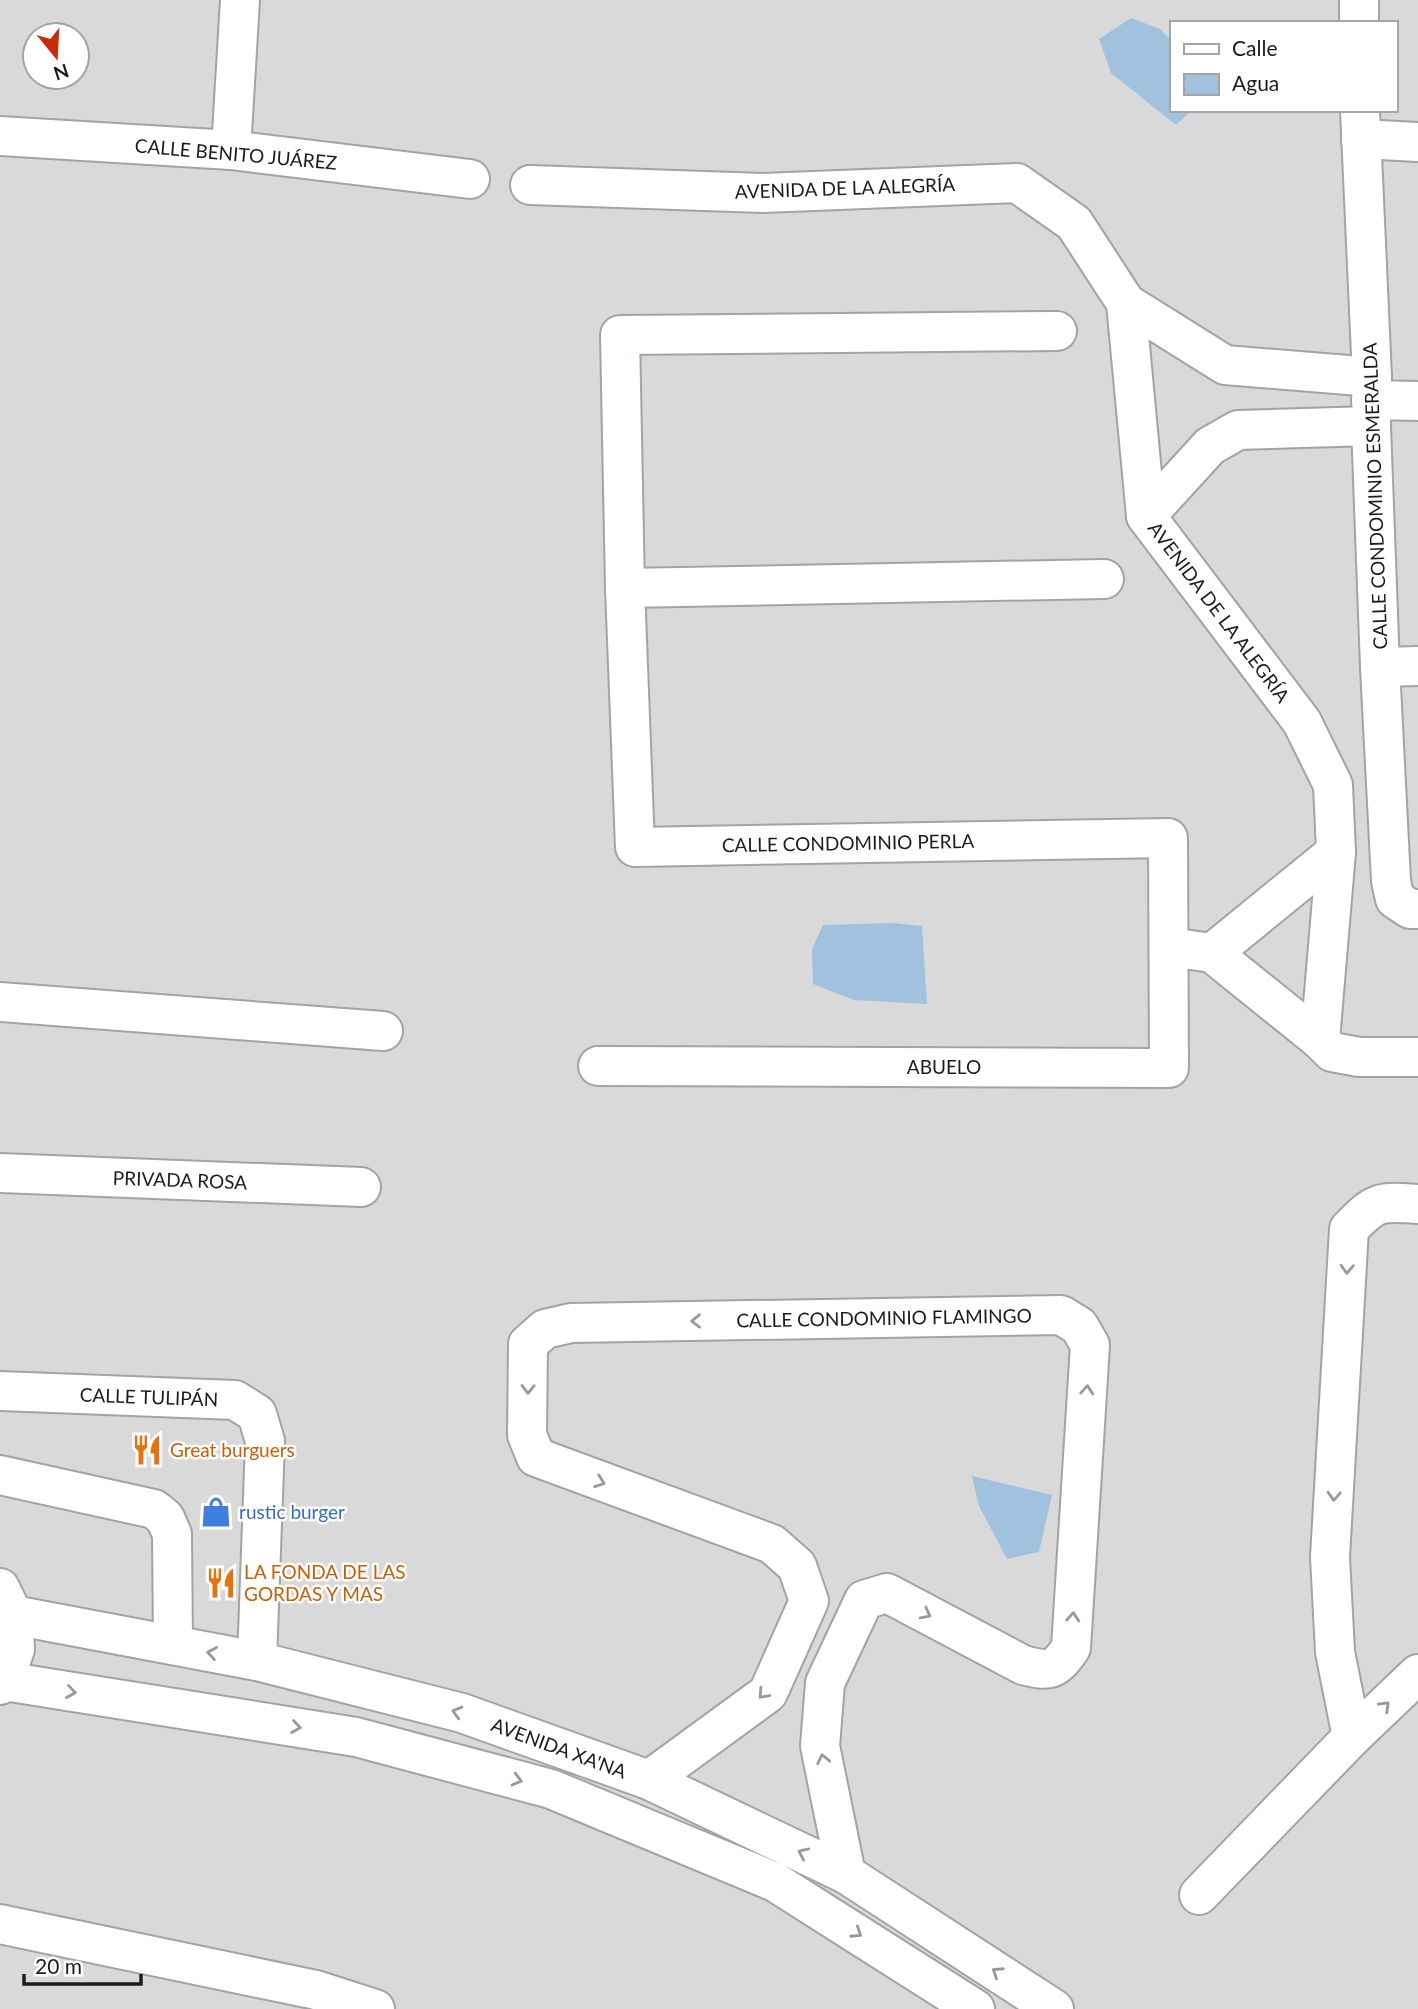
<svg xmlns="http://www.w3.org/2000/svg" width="1418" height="2009" font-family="Lato,sans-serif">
<rect width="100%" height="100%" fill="#eeede2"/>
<!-- residential -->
<path fill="#dad9d9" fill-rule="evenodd" d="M0,0H1418V2009H0ZM1171,23H1395V110H1171ZM35,35H77V77H35Z"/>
<!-- water -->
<g fill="#a0c2de">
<path d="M1131,18L1160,29L1171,41V110H1192L1176,125L1111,73L1099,39Z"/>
<path d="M893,923L922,926L927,1004L854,1000L813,984L812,949L823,925Z"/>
<path d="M972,1476L1052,1495L1039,1552L1007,1559L979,1506Z"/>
</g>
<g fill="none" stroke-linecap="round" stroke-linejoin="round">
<!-- minor casing -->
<g stroke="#a3a3a3" stroke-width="42">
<g id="minor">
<path d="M1359,0V23"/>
<path d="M1360,110L1372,377L1371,426L1380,667L1391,881L1395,899L1410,909H1418"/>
<path d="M0,136L231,150L470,179"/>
<path d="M1361,139L1418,142"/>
<path d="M231,150L240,0"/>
<path d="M530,185L763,193L1017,183L1074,223L1126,303L1146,516L1302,722L1333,785L1336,852L1320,1040L1332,1052L1359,1057H1418"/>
<path d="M1126,303L1225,365L1372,377"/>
<path d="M1371,400L1418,401"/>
<path d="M1146,516L1210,446L1238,430L1371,426"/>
<path d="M625,588L1104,579"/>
<path d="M1380,667L1418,666"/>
<path d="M1169,947L1212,953L1320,1040"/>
<path d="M1212,953L1336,852"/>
<path d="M0,1002L383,1031"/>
<path d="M598,1066L1169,1068L1168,838L635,847L625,588L620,335L1057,331"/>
<path d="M0,1173L361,1187"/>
<path d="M0,1391L235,1400L257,1414L265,1441L257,1661"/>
<path d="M0,1475L154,1509L165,1518L172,1534L173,1645"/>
<path d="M0,1588L13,1615L15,1649L4,1681L0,1685"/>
<path d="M13,1615L257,1661L462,1713L649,1780L846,1874L1054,2009"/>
<path d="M4,1681L356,1737L551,1789L775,1882L975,2009"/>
<path d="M1352,1737L1335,1652L1330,1557L1349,1229C1376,1201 1379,1201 1418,1204"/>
<path d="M649,1780L768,1693L809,1601L797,1566L772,1544L536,1457L527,1435L528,1344L545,1329L571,1323L1061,1315L1079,1326L1090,1345L1071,1648C1055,1671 1050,1672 1023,1665L887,1593L864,1600L825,1683L820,1746L846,1874"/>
<path d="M1199,1895L1352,1737L1418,1674"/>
<path d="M0,1924L316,1990L375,2009"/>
</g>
</g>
<!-- minor -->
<use href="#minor" stroke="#fff" stroke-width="38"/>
</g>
<!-- one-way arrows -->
<defs><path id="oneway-chevron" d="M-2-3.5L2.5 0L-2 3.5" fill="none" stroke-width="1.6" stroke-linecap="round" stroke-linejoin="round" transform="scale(1.75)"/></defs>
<g stroke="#999">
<use href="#oneway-chevron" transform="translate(1347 1269) rotate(93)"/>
<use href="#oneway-chevron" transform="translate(696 1321) rotate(179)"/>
<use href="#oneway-chevron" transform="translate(528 1389) rotate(91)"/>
<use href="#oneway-chevron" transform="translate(1087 1390) rotate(-86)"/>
<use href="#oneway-chevron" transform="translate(600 1482) rotate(20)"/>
<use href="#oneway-chevron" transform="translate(1334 1496) rotate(93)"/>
<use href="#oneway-chevron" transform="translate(926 1614) rotate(28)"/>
<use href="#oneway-chevron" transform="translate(1073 1617) rotate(-86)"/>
<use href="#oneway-chevron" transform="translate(212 1653) rotate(-170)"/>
<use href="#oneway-chevron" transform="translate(71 1692) rotate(9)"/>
<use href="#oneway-chevron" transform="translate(763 1694) rotate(133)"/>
<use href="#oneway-chevron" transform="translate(1385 1706) rotate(-44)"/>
<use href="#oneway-chevron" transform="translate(457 1712) rotate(-164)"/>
<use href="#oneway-chevron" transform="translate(296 1727) rotate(9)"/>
<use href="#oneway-chevron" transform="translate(823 1759) rotate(-102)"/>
<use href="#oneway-chevron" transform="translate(517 1780) rotate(15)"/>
<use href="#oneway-chevron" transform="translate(803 1853) rotate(-155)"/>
<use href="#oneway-chevron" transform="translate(857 1933) rotate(33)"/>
<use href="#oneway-chevron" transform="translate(997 1972) rotate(-147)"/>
</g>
<!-- icons -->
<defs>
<g id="restaurant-bare" transform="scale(2.415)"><path d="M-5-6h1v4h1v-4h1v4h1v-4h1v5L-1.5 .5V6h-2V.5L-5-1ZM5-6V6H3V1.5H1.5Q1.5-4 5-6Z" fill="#e8710a" stroke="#fff" stroke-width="2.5" paint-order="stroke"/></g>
<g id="shop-bare" transform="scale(2.415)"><path d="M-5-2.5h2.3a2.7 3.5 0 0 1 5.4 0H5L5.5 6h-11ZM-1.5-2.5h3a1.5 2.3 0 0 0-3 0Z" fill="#3f7fe0" stroke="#fff" stroke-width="2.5" paint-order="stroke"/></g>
</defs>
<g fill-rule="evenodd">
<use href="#restaurant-bare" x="147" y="1450"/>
<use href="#shop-bare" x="216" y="1512"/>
<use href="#restaurant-bare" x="221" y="1583"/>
</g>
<g text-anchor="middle" stroke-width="5" stroke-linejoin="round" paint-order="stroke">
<!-- street labels -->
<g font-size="19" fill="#1c1c1c" stroke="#fff">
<text transform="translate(236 154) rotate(5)" y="7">CALLE BENITO JUÁREZ</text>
<text transform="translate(845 188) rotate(-2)" y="7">AVENIDA DE LA ALEGRÍA</text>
<text transform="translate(1375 496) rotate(-92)" y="7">CALLE CONDOMINIO ESMERALDA</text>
<text transform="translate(1219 612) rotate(53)" y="7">AVENIDA DE LA ALEGRÍA</text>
<text transform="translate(848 843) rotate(-1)" y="7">CALLE CONDOMINIO PERLA</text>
<text x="944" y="1074">ABUELO</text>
<text transform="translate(180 1180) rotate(2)" y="7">PRIVADA ROSA</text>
<text transform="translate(884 1318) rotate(-1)" y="7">CALLE CONDOMINIO FLAMINGO</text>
<text transform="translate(149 1397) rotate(2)" y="7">CALLE TULIPÁN</text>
<text transform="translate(559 1748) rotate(20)" y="7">AVENIDA XA'NA</text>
</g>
<!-- food labels -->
<g font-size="19" fill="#c56008" stroke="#fff" text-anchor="start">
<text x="170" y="1457">Great burguers</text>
<text x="244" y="1579">LA FONDA DE LAS<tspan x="244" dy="22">GORDAS Y MAS</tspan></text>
</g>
<!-- shop labels -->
<g font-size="19" fill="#366cbe" stroke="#fff" text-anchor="start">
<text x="239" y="1519">rustic burger</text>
</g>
</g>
<!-- legend -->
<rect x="1170" y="21" width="228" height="91" fill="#ffffff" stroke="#a4a4a4" stroke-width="2"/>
<rect x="1184" y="44" width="35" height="10" fill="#ffffff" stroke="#a4a4a4" stroke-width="2"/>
<text x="1232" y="56" font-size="21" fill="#1c1c1c">Calle</text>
<rect x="1184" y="74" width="35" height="21" fill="#a0c2de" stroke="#a4a4a4" stroke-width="2"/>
<text x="1232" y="91" font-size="21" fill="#1c1c1c">Agua</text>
<!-- north arrow -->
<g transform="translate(56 56) rotate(162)"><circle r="33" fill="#ffffff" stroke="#a4a4a4" stroke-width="2"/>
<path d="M0-5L12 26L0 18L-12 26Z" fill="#c92b00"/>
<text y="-10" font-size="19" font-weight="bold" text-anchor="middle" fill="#1c1c1c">N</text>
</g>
<!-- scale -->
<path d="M24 1974v10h117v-10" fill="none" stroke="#1c1c1c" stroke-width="3.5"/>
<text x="35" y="1974" font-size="21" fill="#1c1c1c" stroke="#ffffff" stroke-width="5" paint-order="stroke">20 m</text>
</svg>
